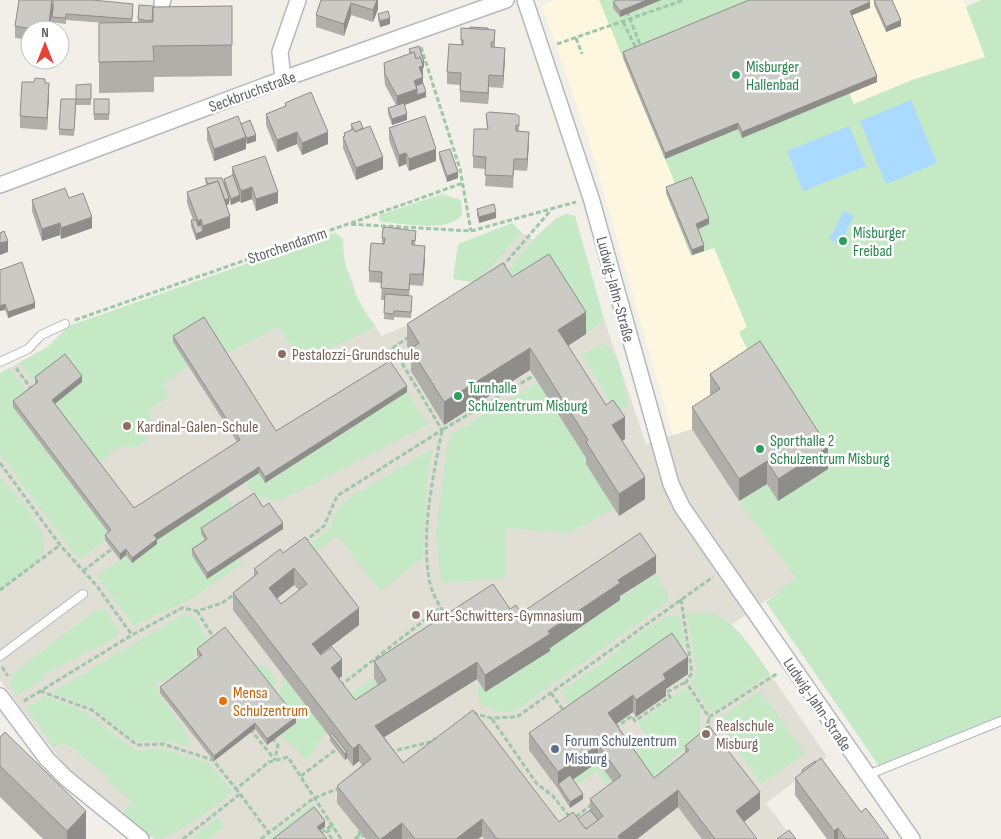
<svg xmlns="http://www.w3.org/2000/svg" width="1001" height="839" font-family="'Sofia Sans Condensed',sans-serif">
<rect width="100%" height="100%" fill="#f1efe8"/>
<!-- commercial -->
<path fill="#fef7e0" d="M555,0H963L966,7L981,0H1001V415L692,429L673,436L588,138L542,5Z"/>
<!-- education -->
<path fill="#e1ded6" d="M566,214L575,216L603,316L646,444L692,429L720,412L828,469L739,501L797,579L731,625L754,651L826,755V758L766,803L793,839H155L66,767L0,680V373L46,348L69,326L335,233L343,239L344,266L350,274L359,304L382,336L433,314L476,283L522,233L534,240L556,218Z"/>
<!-- green -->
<g fill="#c5e8c5">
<path d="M599,0H867L870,8L833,23L821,24L854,104L912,80L985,57L966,7L981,0H1001V717L879,766L766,602L796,578L739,501L767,484L778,501L755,366L739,332L747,327L714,248L691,256L666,193L677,188Z"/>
<path d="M442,194L461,200L462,215C449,233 404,223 382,222L379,220L380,215Z"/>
<path d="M566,214L575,216L603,316V321L586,334L501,278C520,257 540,226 566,214Z"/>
<path d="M512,223L522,233L476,283L453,279L458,244Z"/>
<path d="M335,233L343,239C342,271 357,302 376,327L313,356H299L278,327L224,355L174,342L189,366L163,384L169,395L150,410C155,431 146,455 121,445L97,465L52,406L82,382L66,360L35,383L19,363L46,348L69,326Z"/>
<path d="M602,344C619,345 625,391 628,406L617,413L582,355Z"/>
<path d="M10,368L29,394L13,407L111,536L79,560L0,454V373Z"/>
<path d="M538,382L588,462L614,508L570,533L505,528V578L441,583L436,533L444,467L450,435Z"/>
<path d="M407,392L428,425L284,499C266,502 255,498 245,482L259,473L266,483Z"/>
<path d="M433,448L427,483L423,558L380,591L337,535L308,557L286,562L332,527C331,514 338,508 347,499Z"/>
<path d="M0,476C13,492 58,537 40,557C30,569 12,578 0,588Z"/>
<path d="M225,495L236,511L201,534L207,544V578L240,557L243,563L192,598L134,626L97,577L126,555L132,563L154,541Z"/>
<path d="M656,573L668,595V602L515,711C501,713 491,710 479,702L477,679L486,692L549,651L548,648L585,625L584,623Z"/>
<path d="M105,609L119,631L115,638L43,675L44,679L16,696L9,684L13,678L11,675L96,610Z"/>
<path d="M692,613C699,613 709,612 715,614C735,621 758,657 770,674L711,713L691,684L696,672L687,614Z"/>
<path d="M184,614L194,618L209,641L193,654L198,660L177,677L155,683C164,706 182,721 192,743L189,746L163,741H134L94,708L52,692Z"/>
<path d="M680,615L685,645L579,717L561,692L617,652L622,645L667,616Z"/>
<path d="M246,659H251L256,665L266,666L276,682L273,694Z"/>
<path d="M283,675L326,731L308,760L280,735L298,721L279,697Z"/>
<path d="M374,678L385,697L355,717L341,699Z"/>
<path d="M686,688L700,707V737L671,759L682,773L654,795L626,754L649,739L638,723Z"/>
<path d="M760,690L805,754L761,784L717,720Z"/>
<path d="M45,696L82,710L137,751L162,748L209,763L233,792C219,803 174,839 156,839C147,836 130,820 122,814L132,801L110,783L107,776L66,743L54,747L26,708Z"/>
<path d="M598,762L621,793L615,797L596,771L574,787L571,781Z"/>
<path d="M313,804L321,813L317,817L281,839H268Z"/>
<path d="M218,818L225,827L208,839H196L194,836Z"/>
</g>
<!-- water -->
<g fill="#aadaff">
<path d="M911,100L937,163L886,184L860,121Z"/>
<path d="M849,126L866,166L803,191L787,151Z"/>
<path d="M844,211L854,216L840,244L829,239Z"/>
</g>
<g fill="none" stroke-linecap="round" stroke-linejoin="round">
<!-- lane casing -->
<g stroke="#b5b8bc" stroke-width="10">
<g id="lane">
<path d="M0,362L28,349L41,335L65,324"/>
<path d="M0,656L83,594"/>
<path d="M868,777L875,772L1001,721"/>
</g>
</g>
<!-- street casing -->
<g stroke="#b5b8bc" stroke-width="18">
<g id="street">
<path d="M525,0L591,198L671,484L682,507L912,839"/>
<path d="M162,3L163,0"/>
<path d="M283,79L280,52L298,0"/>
<path d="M0,185L283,79L506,0"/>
<path d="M0,696L47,759L66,778L141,839"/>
</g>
</g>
<!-- path -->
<g stroke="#9cc7a9" stroke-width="3" stroke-dasharray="5 2.5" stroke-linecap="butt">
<path d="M627,11L641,47"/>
<path d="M623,22L637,50"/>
<path d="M576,38L582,54"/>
<path d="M557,44L684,0"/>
<path d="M421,47L460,169L471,231"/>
<path d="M351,223L463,183"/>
<path d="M502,267L551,210"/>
<path d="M75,320L348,224L471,231L576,202"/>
<path d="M16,368L33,391"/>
<path d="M0,463L60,545L96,585L132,635"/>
<path d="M304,542L324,526L337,496L442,430L393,348L410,336"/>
<path d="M83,571L113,548"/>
<path d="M0,590L60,545"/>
<path d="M681,599L692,673L686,682L709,717L778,673"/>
<path d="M197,611L215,640"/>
<path d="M447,618C440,607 431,592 429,579C421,530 433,478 442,430L533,376"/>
<path d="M2,667L8,676"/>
<path d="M340,686L440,608"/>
<path d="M40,691L92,710L137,745L163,744L213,760L236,789L269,762L288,757L341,839"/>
<path d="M551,693L564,711"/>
<path d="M24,701L132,635L182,608L197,611L222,603L235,594"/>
<path d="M473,713L491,718L517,717L713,577"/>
<path d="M492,719L537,784L553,796L572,820L592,804"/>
<path d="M615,728L632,716L635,721L670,697L667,692L686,682"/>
<path d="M250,731L251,730L275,760"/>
<path d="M707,731L709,717"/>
<path d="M272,738L278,745L275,759"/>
<path d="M390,752L430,742L436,738"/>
<path d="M301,776L338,748"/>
<path d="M240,794L269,833"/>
<path d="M360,831L359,836H364"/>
<path d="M321,833L332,825"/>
<path d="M183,839L240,794L236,789"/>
<path d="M261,839L314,798L340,788"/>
<path d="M332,839L327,832L333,827"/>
<path d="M355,839L359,836"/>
</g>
<!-- lane -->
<use href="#lane" stroke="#fff" stroke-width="8"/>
<!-- street -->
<use href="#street" stroke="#fff" stroke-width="15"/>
</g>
<!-- wall -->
<g fill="#afaea9" fill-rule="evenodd">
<path d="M19,0L133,10L132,22H138L139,5L153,7L232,6V76L154,77V92L99,93V23H106L66,20V24L51,22L50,30H30V40L15,38V26Z"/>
<path d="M321,0H378V9L373,22L351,15L344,36L316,27V15Z"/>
<path d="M661,0L620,17L613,8V2Z"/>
<path d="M874,0L901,26L886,32L874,5Z"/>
<path d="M870,8L852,15L877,82L742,138L738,129L665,159L623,58V52Z"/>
<path d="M378,14L390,24L380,27L378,20Z"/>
<path d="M461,28L495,30V47L505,59L503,88L489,87L488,104L460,102V85L447,84V72L461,45Z"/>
<path d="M409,49L424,67L423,68V83L426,97L404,105L407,120L392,125L388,114V108L396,105L385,85L384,75V63L409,54Z"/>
<path d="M45,83L49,95L47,130L20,128V116Z"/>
<path d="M91,84V105H76L74,136L59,135V129L76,99Z"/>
<rect x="94" y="99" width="15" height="21"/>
<path d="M285,103L328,144L302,155L297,144L277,152L266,125V114L285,106Z"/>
<path d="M486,114L519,116V131L529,143L527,171L514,170L513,188L485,186L486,169L473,168V156L487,129Z"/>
<path d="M241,124L256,141L247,144L246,142V149L214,161L207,140V128Z"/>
<path d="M351,124L363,128L383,169L356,180L343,148V137L344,136V133L351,130Z"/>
<path d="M389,128L436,161L409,171L406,164L399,167L389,140Z"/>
<path d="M439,152L458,178L447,182L439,158Z"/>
<path d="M232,167L278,203L256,211L252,199L241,203L240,201L231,205L229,200V204L226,205L230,228L196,240L191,226V220H193L187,203V192L206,185L205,178L224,183V179L232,176Z"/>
<path d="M666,187L709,224L698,229L704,251L692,255L666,193Z"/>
<path d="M69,198L92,228L61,239L60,235L42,241L32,211V200Z"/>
<path d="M477,209L496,218L479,223L477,215Z"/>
<path d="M416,231L415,246L425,258L423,286L410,285L409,296L412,302L411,318L394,317V320L384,319L385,300H381L382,283L369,282V271L382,244V238Z"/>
<path d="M0,270L35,308L8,318L5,310Z"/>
<path d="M512,277L586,334L568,346L625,439L622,441L645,499L619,516L586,464V458L530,370L444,425L411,371V352L407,346V324Z"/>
<path d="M173,336L276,431L407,392L265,483L259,473L157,540V544L132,563L126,555L120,560L105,540V535L108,532L13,407V401L35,384V377L82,382L55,404L134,508L237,442L173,342Z"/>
<path d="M710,374L828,469L778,501L767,484L739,501L692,429V407L710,396Z"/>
<path d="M263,507L283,529L207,579L192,555V549L205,540L201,534V528Z"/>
<path d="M283,553L359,625L320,654L342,676L339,679L355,700L378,685L374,678V661L510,609L521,613L656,573L620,596V600L550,648V651L485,692L477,679L384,737L403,763L559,822L578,819L590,811V799L613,782L598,762L573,779L583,799L570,808L558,789L529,750V733L688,674L666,689V696L636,717L633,712L616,724L654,778L685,753V746L760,809L744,822L757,839H702L678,807L637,839H484L482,836L478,839H366L337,803V786L362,765L359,761L353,766L347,758L345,760L330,741V737L233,610V593L254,576V569ZM294,585L299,590L281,604L277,598Z"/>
<path d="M197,649L296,723L267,745L255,729L214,761L160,693V687L199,657L197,655Z"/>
<path d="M0,737L86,839H43L0,797Z"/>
<path d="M802,770L861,812L889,839H827L795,795V778L802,772Z"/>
</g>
<!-- shaded-wall -->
<g fill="#8f8d8a">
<path d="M52,0L53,9L52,17H51L50,30H48Z"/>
<path d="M377,0H378V9L373,22V10Z"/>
<path d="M647,0H661L620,17V11Z"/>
<path d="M870,2V8L850,16V11Z"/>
<path d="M351,3V15L344,36V24Z"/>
<path d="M390,18V24L380,27V21Z"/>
<path d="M901,20V26L886,32V27Z"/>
<path d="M505,48V59L503,88V76Z"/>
<path d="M424,62V67L423,68V77L416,64Z"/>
<path d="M489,75V87L488,104V93Z"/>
<path d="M877,76V82L742,138V132Z"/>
<path d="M423,77V89L426,92V97L397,108V96L414,81Z"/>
<path d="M49,83V95L47,130V118Z"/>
<path d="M407,114V120L392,125V119Z"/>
<path d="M738,123V129L665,159V153Z"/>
<path d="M297,132V144L277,152V140Z"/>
<path d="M328,132V144L302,155V143Z"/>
<path d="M529,132V143L527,171V159Z"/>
<path d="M256,135V141L247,144V138Z"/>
<path d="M246,137V149L214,161V149Z"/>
<path d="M436,149V161L409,171V159Z"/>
<path d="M406,153V164L399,167V155Z"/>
<path d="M383,157V169L356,180V168Z"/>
<path d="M458,172V178L447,182V176Z"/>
<path d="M252,187V199L241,203V191Z"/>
<path d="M278,192V203L256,211V199Z"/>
<path d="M240,195V201L231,205V199Z"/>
<path d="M229,198V204L223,207V201Z"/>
<path d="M496,212V218L479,223V217Z"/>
<path d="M230,216V228L196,240V234L203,231V226Z"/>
<path d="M92,217V228L61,239V228Z"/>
<path d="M709,218V224L696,230V224Z"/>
<path d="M201,219V231L198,232V221Z"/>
<path d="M60,223V235L42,241V229Z"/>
<path d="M8,241V252L0,255V243Z"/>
<path d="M704,245V251L692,255V250Z"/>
<path d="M425,246V258L423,286V274Z"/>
<path d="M35,303V308L8,318V312Z"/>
<path d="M5,304V310L0,311V306Z"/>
<path d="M586,312V334L558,352V330Z"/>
<path d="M530,348V370L444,425V402Z"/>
<path d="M82,376V382L52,406V400Z"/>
<path d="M407,386V392L265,483V477Z"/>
<path d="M625,417V439L612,447V425Z"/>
<path d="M828,447V469L778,501V479Z"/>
<path d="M767,461V484L739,501V479Z"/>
<path d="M259,467V473L157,540V544L132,563V558L154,535Z"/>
<path d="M645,477V499L619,516V494Z"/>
<path d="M283,523V529L207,579V573Z"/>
<path d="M126,549V555L120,560V554Z"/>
<path d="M656,556V573L620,596V600L550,648V651L485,692V675L548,631L618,580Z"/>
<path d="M294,568V585L269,605V588Z"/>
<path d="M359,608V625L312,661V644Z"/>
<path d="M688,657V674L666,689V696L636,717V700L663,674Z"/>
<path d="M342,659V676L331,685V668Z"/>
<path d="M477,662V679L375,743V726Z"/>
<path d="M633,695V712L608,730V713Z"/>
<path d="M296,717V723L267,745V739Z"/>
<path d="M255,723V729L214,761V756Z"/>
<path d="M359,744V761L353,766V749Z"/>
<path d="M598,745V762L561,788L558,784V790V772Z"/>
<path d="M347,752V758L345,760V754Z"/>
<path d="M678,790V807L637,839H618V836Z"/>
<path d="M760,792V809L736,828V811Z"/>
<path d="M583,794V799L570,808V802Z"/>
<path d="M86,811V839H67V831Z"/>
<path d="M482,819V836L478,839H456Z"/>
<path d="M325,821V827L317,833V827Z"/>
<path d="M402,823V839H381Z"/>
<path d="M838,828V839H834V831Z"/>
</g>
<!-- building -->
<g fill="#cccac5" stroke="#8f8d8a" fill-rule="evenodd">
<path d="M19,0H52L48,30H38L15,26Z"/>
<path d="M53,0H93L133,4L132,19L66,14V18L52,17L53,9Z"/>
<path d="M321,0H377L373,10L351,3L344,24L316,15Z"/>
<path d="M617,0H647L620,11L613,2Z"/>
<path d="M749,0H869L870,2L850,11L877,76L742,132L738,123L665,153L623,52Z"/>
<path d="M874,0H892L901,20L886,27Z"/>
<path d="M139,5L153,6V7L152,21L138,19Z"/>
<path d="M232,6V45L153,46L154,61L99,62V23L153,22V7Z"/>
<path d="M388,11L390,18L380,21L378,14Z"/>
<path d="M470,27L488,28V30L470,29Z"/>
<path d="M461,28L495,30L494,42H491V47L505,48L503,76L489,75L488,93L460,91L461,73L447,72L449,44L463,45V40H461Z"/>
<path d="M419,46L424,62H422L420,57L416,59L414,52L411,53L409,49Z"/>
<path d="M414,52L416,59L420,57L423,66L419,67L423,77L414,81L417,89L397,96L385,74L384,63Z"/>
<path d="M35,78L45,79V83H49L47,118L20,116L22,82H34Z"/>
<path d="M423,83L426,92L417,95V89L416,86Z"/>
<path d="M91,84V99H76V85Z"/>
<path d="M311,92L328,132L302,143L297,132L277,140L266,114L286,106L285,103Z"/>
<path d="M61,99H76L74,130L59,129Z"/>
<rect x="94" y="99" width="15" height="15"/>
<path d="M404,103L407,114L392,119L388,108Z"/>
<path d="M489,112L516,114L519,116V126L516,125V131L529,132L527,159H514L513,176L485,175L486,157L473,156L474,129H488L486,114Z"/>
<path d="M238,116L246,137L214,149L207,128Z"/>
<path d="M425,116L436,149L409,159L406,153L399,155L389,128Z"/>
<path d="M250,120L256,135L247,138L245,134L241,124Z"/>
<path d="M360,121L363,128L355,132L351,124Z"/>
<path d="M370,126L383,157L356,168L343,137L345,136L344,133L354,129L355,132Z"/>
<path d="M450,149L458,172L447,176L439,152Z"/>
<path d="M265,156L278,192L256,199L252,187L241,191L232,167Z"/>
<path d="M233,175L240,195L231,199L224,179Z"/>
<path d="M692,177L709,218L696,224L704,245L692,250L666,187Z"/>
<path d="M205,178H222L229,198L225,200L218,181L208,184Z"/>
<path d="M218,181L230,216L203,226L201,219L198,221L187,192Z"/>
<path d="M65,188L69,198L83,193L92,217L61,228L60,223L42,229L32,200Z"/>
<path d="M494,204L496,212L479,217L477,209Z"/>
<path d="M191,220H196L198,226L201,225L203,231L196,234Z"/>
<path d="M386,227L416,231L415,241L412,240V245L425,246L423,274H410L409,290L381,288L382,272L369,271L371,243L384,244L385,238H382L383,228Z"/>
<path d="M4,231L8,241L0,243V232V233Z"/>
<path d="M549,254L586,312L558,330L606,405L613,400L625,417L612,425L645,477L619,494L586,442L588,440L530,348L444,402L411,349L419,343L407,324L503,263L512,277Z"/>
<path d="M22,262L35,303L8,312L5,304L0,306V270Z"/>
<path d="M385,294L412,296L411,312L394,311V314L384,313Z"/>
<path d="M204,317L276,431L390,361L407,386L265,477L259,467L154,535L157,539L132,558L126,549L120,554L105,535L111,530L13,401L38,382L35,377L65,354L82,376L52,400L134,508L240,440L173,336Z"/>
<path d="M760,341L828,447L778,479L767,461L739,479L692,407L720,389L710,374Z"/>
<path d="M254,493L263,507L269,503L283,523L207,573L192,549L207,539L201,528Z"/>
<path d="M640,533L656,556L618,580L620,583L548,631L550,634L485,675L477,662L375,726L403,763L473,710L559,822L573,812L586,829L603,816L590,799L621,776L598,745L558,772L529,733L672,633L688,657L663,674L666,679L636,700L633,695L608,713L654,778L689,750L685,746L709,726L760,792L736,811L757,839H715L678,790L618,836L620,839H497L482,819L456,839H415L402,823L381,839H379L337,786L371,759L359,744L353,749L233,593L258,573L254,569L280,549L283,553L305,537L359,608L312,644L321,655L332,647L342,659L331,668L355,700L386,680L374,661L493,584L510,609L516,605L521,613ZM294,568L307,584L281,604L269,588Z"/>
<path d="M225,627L296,717L267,739L255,723L214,756L160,687L202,655L197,649Z"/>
<path d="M5,732L86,811L67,831L0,766V737Z"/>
<path d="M332,733L347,752L345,754L330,735Z"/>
<path d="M821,758L861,812L866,808L889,839H846L838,828L834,831L795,778Z"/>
<path d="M815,761L816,762L803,772L802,770Z"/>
<path d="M570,775L583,794L570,802L558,784Z"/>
<path d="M314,807L325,821L317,827L327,839H273Z"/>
<path d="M590,810L598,820L586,829L578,819Z"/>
<path d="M789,830L796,839H777Z"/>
</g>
<!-- markers -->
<g fill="#2e9e5b" stroke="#fff" stroke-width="2">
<circle cx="736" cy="75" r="5"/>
<circle cx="843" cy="241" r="5"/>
<circle cx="458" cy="396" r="5"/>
<circle cx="760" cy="449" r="5"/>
</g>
<g fill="#8d6e63" stroke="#fff" stroke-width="2">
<circle cx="282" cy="354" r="5"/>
<circle cx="127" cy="426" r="5"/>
<circle cx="416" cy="615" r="5"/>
<circle cx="706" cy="734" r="5"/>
</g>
<circle fill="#e8710a" stroke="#fff" stroke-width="2" cx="223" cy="701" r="5"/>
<circle fill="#5c6f8a" stroke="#fff" stroke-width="2" cx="555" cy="749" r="5"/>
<g text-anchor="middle" stroke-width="5" stroke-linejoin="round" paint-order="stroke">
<!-- leisure labels -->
<g font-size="16" fill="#27864d" stroke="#fff" text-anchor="start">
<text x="746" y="72">Misburger<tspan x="746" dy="18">Hallenbad</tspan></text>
<text x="853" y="238">Misburger<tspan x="853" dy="18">Freibad</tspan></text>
<text x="468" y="393">Turnhalle<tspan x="468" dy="18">Schulzentrum Misburg</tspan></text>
<text x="770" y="446">Sporthalle 2<tspan x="770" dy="18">Schulzentrum Misburg</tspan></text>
</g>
<!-- street labels -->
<g font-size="16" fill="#5f6368" stroke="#fff">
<text transform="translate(252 91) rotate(-20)" y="6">Seckbruchstraße</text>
<text transform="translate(287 245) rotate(-19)" y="6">Storchendamm</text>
<text transform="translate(616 289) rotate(75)" y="6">Ludwig-Jahn-Straße</text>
<text transform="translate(818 704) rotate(56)" y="6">Ludwig-Jahn-Straße</text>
</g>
<!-- education labels -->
<g font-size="16" fill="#785e54" stroke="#fff" text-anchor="start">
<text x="292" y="360">Pestalozzi-Grundschule</text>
<text x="137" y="432">Kardinal-Galen-Schule</text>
<text x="426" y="621">Kurt-Schwitters-Gymnasium</text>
<text x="716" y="731">Realschule<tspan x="716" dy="18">Misburg</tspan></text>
</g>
<!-- food labels -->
<g font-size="16" fill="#c56008" stroke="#fff" text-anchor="start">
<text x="233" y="698">Mensa<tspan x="233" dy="18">Schulzentrum</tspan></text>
</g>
<!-- service labels -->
<g font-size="16" fill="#4e5e75" stroke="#fff" text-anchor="start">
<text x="565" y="746">Forum Schulzentrum<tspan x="565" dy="18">Misburg</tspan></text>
</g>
</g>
<!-- north arrow -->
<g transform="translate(45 45)"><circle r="24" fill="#ffffff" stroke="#bfc1c3"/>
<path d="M0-4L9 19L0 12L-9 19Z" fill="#ea4335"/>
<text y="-8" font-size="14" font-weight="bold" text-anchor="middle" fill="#5f6368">N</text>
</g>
</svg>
